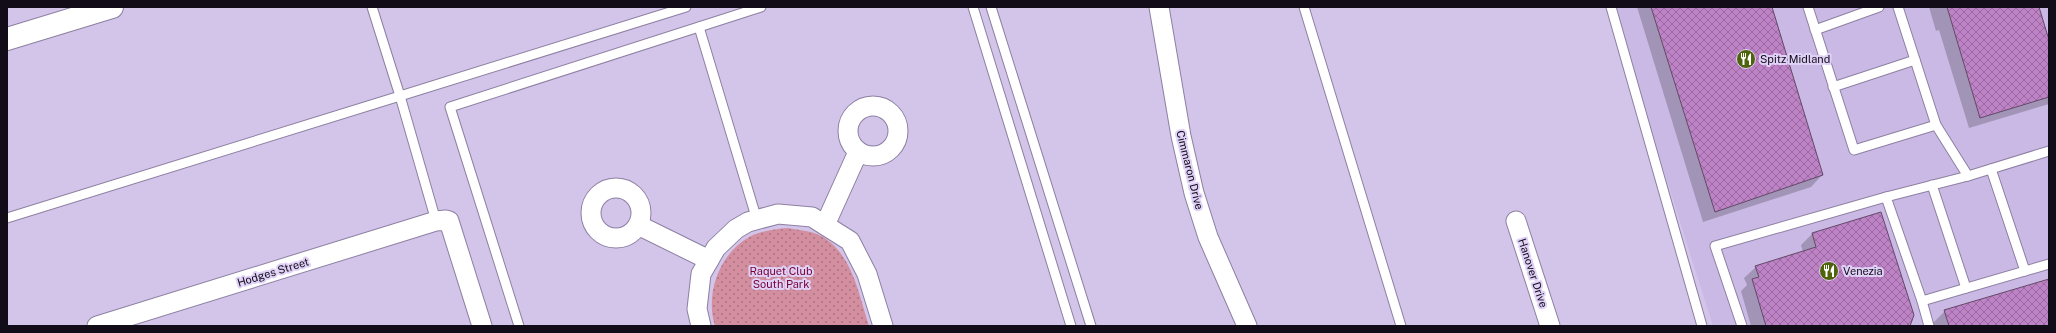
<svg xmlns="http://www.w3.org/2000/svg" width="2056" height="333" font-family="'Public Sans',sans-serif">
<defs>
<pattern id="park-dots" width="8" height="8" patternUnits="userSpaceOnUse"><rect width="8" height="8" fill="#d38fa0"/><path d="M2 2h.1M6 6h.1" fill="none" stroke="#aa7381" stroke-width="1.8" stroke-linecap="round"/></pattern>
<pattern id="building-cross-hatch" width="8" height="8" patternUnits="userSpaceOnUse"><rect width="8" height="8" fill="#be82c6"/><path d="M0 0l8 8M0 8l8-8" fill="none" stroke="#9969a0"/></pattern>
</defs>
<rect width="100%" height="100%" fill="#d3c4e9"/>
<!-- built -->
<path fill="#cab9e5" d="M1612,7H2049V326H1713Z"/>
<!-- park -->
<path fill="url(#park-dots)" d="M788,228C799,230 813,231 823,237C853,255 859,296 869,326H715C705,294 719,254 749,237C761,231 774,229 788,228Z"/>
<!-- shadow -->
<g fill="#0003">
<path d="M1637,7H1771L1822,175L1811,187L1703,222Z"/>
<path d="M1929,7H2038L2049,43V104L1969,128L1939,30L1936,31Z"/>
<path d="M1812,234L1908,326H1751L1741,291L1747,285L1744,278L1756,267L1803,252L1801,245Z"/>
<path d="M2049,280V326H1934L1933,323L1945,311Z"/>
</g>
<!-- building -->
<g fill="url(#building-cross-hatch)" stroke="#624a65">
<path d="M1651,7H1772L1823,175L1715,212Z"/>
<path d="M1947,7H2039L2049,40V97L1980,118Z"/>
<path d="M1881,212L1914,315L1910,326H1766L1752,279L1759,277L1755,266L1816,247L1812,233Z"/>
<path d="M2049,279V326H1949L1944,310Z"/>
</g>
<g fill="none" stroke-linecap="round" stroke-linejoin="round">
<!-- lane casing -->
<g stroke="#8d80a2" stroke-width="11">
<g id="lane">
<path d="M973,7L1071,326"/>
<path d="M991,7L1091,326"/>
<path d="M1304,7L1401,326"/>
<path d="M1611,7L1702,326"/>
<path d="M1808,7L1854,150L1936,125"/>
<path d="M1898,7L1936,125L1968,176L2049,151"/>
<path d="M699,27L757,220"/>
<path d="M1815,30L1879,7"/>
<path d="M1833,87L1915,60"/>
<path d="M1991,169L2025,271"/>
<path d="M1968,176L1886,197L1922,301L2049,264"/>
<path d="M1932,185L1966,288"/>
<path d="M7,218L400,96L372,7"/>
<path d="M436,221L400,96L686,7"/>
<path d="M1922,301L1929,326"/>
<path d="M519,326L450,107L761,7"/>
<path d="M1742,326L1715,246L1886,197"/>
</g>
</g>
<!-- street casing -->
<g stroke="#8d80a2" stroke-width="21">
<g id="street">
<path d="M1159,7L1181,136L1194,193L1208,237L1247,326"/>
<circle cx="873" cy="131" r="25"/>
<circle cx="616" cy="213" r="25"/>
<path d="M1516,221L1550,326"/>
<path d="M638,225L709,260"/>
<path d="M825,225L858,152"/>
<path d="M97,326L436,221L446,220L449,221L482,326"/>
<path d="M701,326L697,309L701,274L716,248L736,229L748,222L778,214L812,217L850,241L867,274L883,326"/>
</g>
</g>
<!-- secondary casing -->
<g stroke="#8d80a2" stroke-width="24">
<path id="secondary" d="M7,39L112,7"/>
</g>
<!-- lane -->
<use href="#lane" stroke="#fff" stroke-width="9"/>
<!-- street -->
<use href="#street" stroke="#fff" stroke-width="19"/>
<!-- secondary -->
<use href="#secondary" stroke="#fff" stroke-width="22"/>
</g>
<!-- icons -->
<defs>
<g id="restaurant-disc" transform="scale(1)"><circle r="9.5" fill="#4f630d" stroke="#e0d1f7"/><path d="M-5-6h1v4h1v-4h1v4h1v-4h1v5L-1.5 .5V6h-2V.5L-5-1ZM5-6V6H3V1.5H1.5Q1.5-4 5-6Z" fill="#fff"/></g>
</defs>
<g fill-rule="evenodd">
<use href="#restaurant-disc" x="1746" y="59"/>
<use href="#restaurant-disc" x="1829" y="271"/>
</g>
<g text-anchor="middle" stroke-width="4" stroke-linejoin="round" paint-order="stroke">
<!-- poi labels -->
<g font-size="11" fill="#110c18" stroke="#e0d1f7" text-anchor="start">
<text x="1760" y="63">Spitz Midland</text>
<text x="1843" y="275">Venezia</text>
</g>
<!-- street labels -->
<g font-size="11" fill="#110c18" stroke="#e0d1f7">
<text transform="translate(1190 170) rotate(76)" y="4">Cimmaron Drive</text>
<text transform="translate(273 272) rotate(-17)" y="4">Hodges Street</text>
<text transform="translate(1533 273) rotate(72)" y="4">Hanover Drive</text>
</g>
<!-- park labels -->
<g font-size="11" fill="#770037" stroke="#e0d1f7">
<text x="781" y="275">Raquet Club<tspan x="781" dy="13">South Park</tspan></text>
</g>
</g>
<!-- border -->
<rect width="2056" height="333" fill="none" stroke="#110c18" stroke-width="16"/>
</svg>
